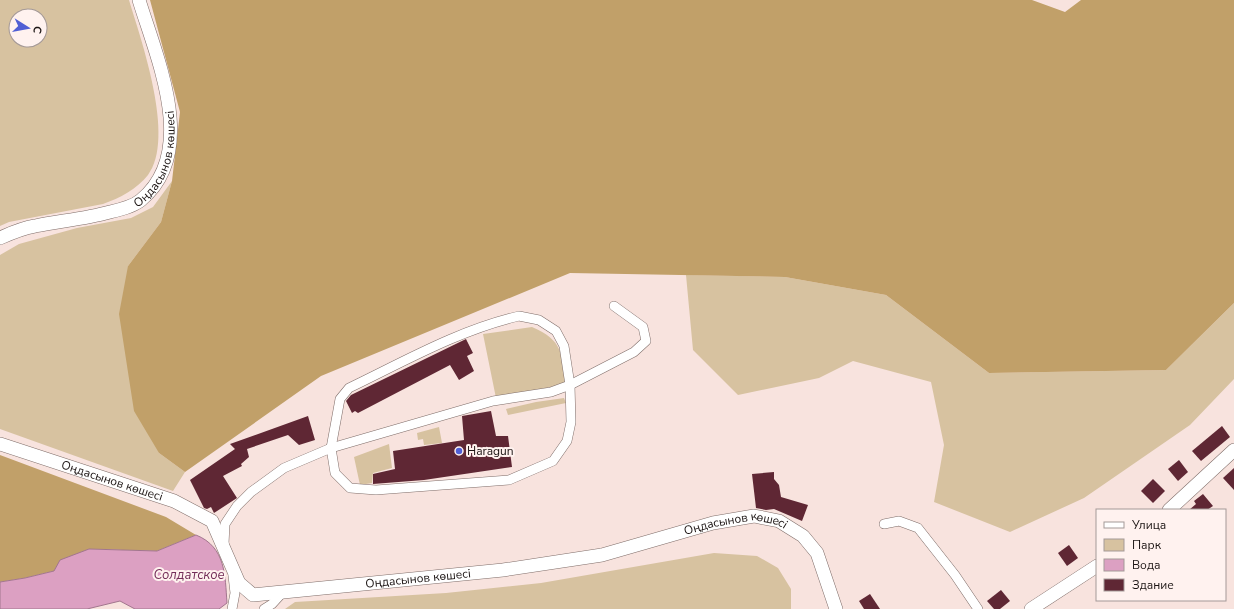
<svg xmlns="http://www.w3.org/2000/svg" width="1234" height="609" font-family="'Nunito Sans',sans-serif">
<rect width="100%" height="100%" fill="#f8e3de"/>
<!-- green -->
<g fill="#d7c2a0" fill-rule="evenodd">
<path d="M0,0H129C141,40 176,138 148,175C137,189 120,198 103,204L9,222L0,226ZM16,16H40V40H16Z"/>
<path d="M172,181L161,222L128,266L159,453L185,472L173,491L0,429V255L19,244L77,228L131,218L153,207Z"/>
<path d="M686,275L785,277L886,295L989,373L1166,370L1234,303V379L1190,425L1084,498L1010,532L934,502L944,445L931,382L853,361L819,378L738,395L693,350Z"/>
<path d="M532,327C563,340 562,354 566,384L496,398L483,334Z"/>
<path d="M564,398L566,403L508,415L506,409L536,402Z"/>
<path d="M439,427L442,443L424,445L423,439L418,440L417,433Z"/>
<path d="M389,444L392,468L373,473L372,483L360,485L354,457Z"/>
<path d="M714,553L757,556L778,568L791,589V609H285L295,602L446,593L541,583Z"/>
</g>
<!-- forest -->
<g fill="#c1a069">
<path d="M150,0H1032L1065,12L1081,0H1234V303L1166,370L989,373L886,295L785,277L570,273L321,376L185,472L159,453L134,411L119,314L128,266L161,222L172,181L180,112Z"/>
<path d="M0,455L166,517L196,535L157,551L89,549L54,571L25,578L0,582Z"/>
</g>
<!-- water -->
<path fill="#dca0c2" stroke="#a2768e" d="M196,535C226,547 225,576 227,603L219,609H135L120,601L87,609H0V582L25,578L54,571L60,560L89,549L157,551Z"/>
<!-- building -->
<g fill="#5f2734">
<path d="M466,339L473,353L467,356L474,371L459,380L450,365L358,413L355,411L352,413L346,401L351,395Z"/>
<path d="M491,411L496,436H508L512,467L424,480L373,484V474L395,469L393,451L464,440L462,416Z"/>
<path d="M308,416L315,440L299,445L288,435L247,449L249,457L241,464L242,466L223,476L237,498L214,513L211,507L207,509L204,508L190,480L235,449L230,444Z"/>
<path d="M1222,426L1230,437L1201,461L1192,451Z"/>
<path d="M1179,460L1188,472L1178,481L1168,469Z"/>
<path d="M1234,468V490L1223,478Z"/>
<path d="M774,472V479L779,485L781,497L808,505L802,521L774,509L766,510L756,508L752,474Z"/>
<path d="M1153,479L1165,491L1153,503L1141,491Z"/>
<path d="M1203,494L1213,506L1207,510H1189L1196,504L1194,501Z"/>
<path d="M1069,545L1078,558L1067,566L1058,553Z"/>
<path d="M1001,590L1010,601L1000,609H994L987,601Z"/>
<path d="M870,594L880,609H864L859,601Z"/>
</g>
<g fill="none" stroke-linecap="round" stroke-linejoin="round">
<!-- street casing -->
<g stroke="#7f6d69" stroke-width="10">
<g id="street">
<path d="M519,316L539,320L556,331L564,346L570,385L571,422L567,441L553,461L509,480L376,490L350,488L335,473L331,448L340,399L349,388C405,361 459,330 519,316Z"/>
<path d="M884,524L899,521L918,528L955,575L978,609"/>
<path d="M224,544L225,524L237,506L251,492L284,468L331,448L493,401L551,392L570,385L634,352L646,341L643,327L614,306"/>
<path d="M232,609L235,593L233,576"/>
<path d="M264,609L272,604L283,592"/>
</g>
</g>
<!-- secondary casing -->
<g stroke="#7f6d69" stroke-width="14">
<g id="secondary">
<path id="s1" d="M0,238C11,233 23,228 35,226C59,221 85,219 110,212C119,210 134,206 141,200C199,152 157,59 139,0"/>
<path id="s2" d="M0,444L174,501L212,521L239,583L253,595L503,570L602,555L713,523L754,516L779,521L803,536L817,553L836,609"/>
<path d="M1169,510L1234,450"/>
<path d="M1031,609L1097,566"/>
</g>
</g>
<!-- street -->
<use href="#street" stroke="#fff" stroke-width="9"/>
<!-- secondary -->
<use href="#secondary" stroke="#fff" stroke-width="13"/>
</g>
<!-- markers -->
<circle fill="#505fd4" stroke="#fff2ef" stroke-width="1.5" cx="459" cy="451" r="4"/>
<g text-anchor="middle" stroke-width="4" stroke-linejoin="round" paint-order="stroke">
<!-- street labels -->
<g font-size="12" fill="#1b1413" stroke="#fff2ef">
<text dy="4" stroke="none"><textPath href="#s1" startOffset="192">Оңдасынов көшесі</textPath></text>
<text dy="4" stroke="none"><textPath href="#s2" startOffset="118">Оңдасынов көшесі</textPath></text>
<text dy="4" stroke="none"><textPath href="#s2" startOffset="802">Оңдасынов көшесі</textPath></text>
<text dy="4" stroke="none"><textPath href="#s2" startOffset="478">Оңдасынов көшесі</textPath></text>
</g>
<!-- poi labels -->
<g font-size="12" fill="#1b1413" stroke="#fff2ef" text-anchor="start">
<text x="467" y="455">Haragun</text>
</g>
<!-- water labels -->
<g font-size="13" font-style="italic" fill="#742e59" stroke="#fff2ef">
<text x="189" y="579">Солдатское</text>
</g>
</g>
<!-- legend -->
<rect x="1096" y="509" width="130" height="92" fill="#fff2ef" stroke="#a49997"/>
<rect x="1104" y="522" width="20" height="6" fill="#ffffff" stroke="#a49997"/>
<text x="1132" y="529" font-size="12" fill="#1b1413">Улица</text>
<rect x="1104" y="539" width="20" height="12" fill="#d7c2a0" stroke="#a49997"/>
<text x="1132" y="549" font-size="12" fill="#1b1413">Парк</text>
<rect x="1104" y="559" width="20" height="12" fill="#dca0c2" stroke="#a49997"/>
<text x="1132" y="569" font-size="12" fill="#1b1413">Вода</text>
<rect x="1104" y="579" width="20" height="12" fill="#5f2734" stroke="#a49997"/>
<text x="1132" y="589" font-size="12" fill="#1b1413">Здание</text>
<!-- north arrow -->
<g transform="translate(28 28) rotate(101)"><circle r="19" fill="#fff2ef" stroke="#a49997"/>
<path d="M0-3L7 15L0 10L-7 15Z" fill="#505fd4"/>
<text y="-6" font-size="11" font-weight="bold" text-anchor="middle" fill="#1b1413">С</text>
</g>
</svg>
